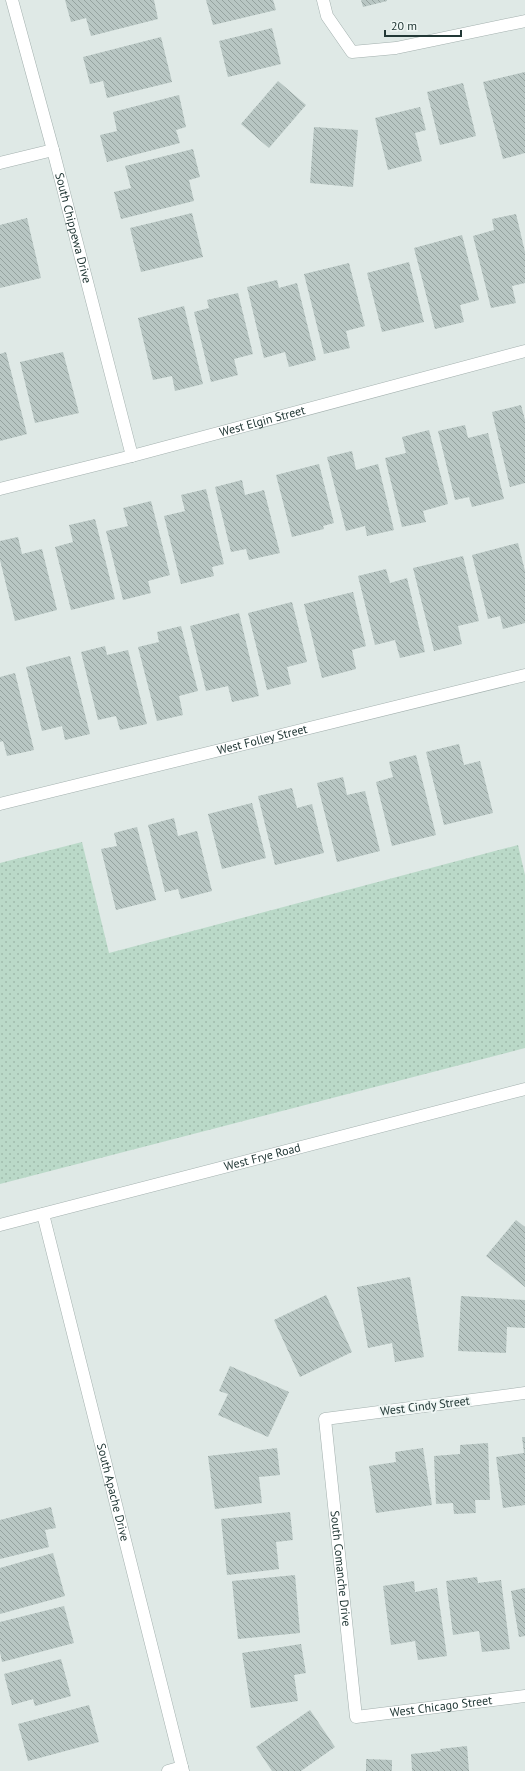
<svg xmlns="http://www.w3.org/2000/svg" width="525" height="1771" font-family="'PT Sans',sans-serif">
<defs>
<pattern id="green-dots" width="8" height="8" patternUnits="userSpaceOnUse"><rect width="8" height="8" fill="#bad9c8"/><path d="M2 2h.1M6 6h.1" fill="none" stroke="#a0bbac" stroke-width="1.8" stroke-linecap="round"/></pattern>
<pattern id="building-back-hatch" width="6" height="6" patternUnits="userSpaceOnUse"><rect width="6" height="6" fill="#b8c6c3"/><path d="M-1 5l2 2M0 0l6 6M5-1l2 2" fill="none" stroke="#95a29f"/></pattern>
</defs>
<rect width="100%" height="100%" fill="#dfe9e6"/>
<!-- green -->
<path fill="url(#green-dots)" d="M82,842L109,953L518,845L525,875V1048L0,1184V863Z"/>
<!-- building -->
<g fill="url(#building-back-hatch)">
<path d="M65,0H154L158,19L91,36L86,18L71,22Z"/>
<path d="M206,0H273L276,10L213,25Z"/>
<path d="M361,0H387V1L363,7Z"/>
<path d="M272,28L281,64L228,77L219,41Z"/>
<path d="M161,37L172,82L107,98L103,81L90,84L83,57Z"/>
<path d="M525,72V153L503,159L483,82Z"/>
<path d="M278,81L306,105L269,148L241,124Z"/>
<path d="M463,83L476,136L440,145L427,92Z"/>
<path d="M179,95L186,127L176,130L180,143L107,162L100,135L117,131L113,112Z"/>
<path d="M420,107L426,130L415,133L422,161L388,170L375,118Z"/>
<path d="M314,127L358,130L353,187L310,183Z"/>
<path d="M193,149L200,177L189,180L194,201L121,219L114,192L131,188L125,166Z"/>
<path d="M192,213L203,257L141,272L130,228Z"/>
<path d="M516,214L525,252V283L512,286L516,303L491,308L473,236L494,230L492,219Z"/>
<path d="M27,218L41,278L0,288V225Z"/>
<path d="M462,235L479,300L460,305L464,322L435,329L414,248Z"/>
<path d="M409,262L424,322L382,332L367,273Z"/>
<path d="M349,263L365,326L346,331L350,348L324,354L304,274Z"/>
<path d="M277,280L279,288L297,283L316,360L289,367L285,352L264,358L247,287Z"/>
<path d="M238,293L253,354L234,359L238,375L211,382L194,312L209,308L207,300Z"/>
<path d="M184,306L203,384L175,391L172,376L153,380L138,318Z"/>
<path d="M6,352L27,434L0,441V354Z"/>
<path d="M63,352L79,413L35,423L20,362Z"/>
<path d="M521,405L525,420V483L510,487L492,412Z"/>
<path d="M465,425L468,438L488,433L504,499L472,507L469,497L455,500L438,431Z"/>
<path d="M429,430L448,504L423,511L426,522L402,527L385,458L406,453L402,437Z"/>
<path d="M352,451L356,470L378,464L394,530L367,536L365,526L346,531L327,457Z"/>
<path d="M319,464L334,523L323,526L324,529L292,537L276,475Z"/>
<path d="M242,480L245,495L264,490L280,553L249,560L246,549L231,552L215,487Z"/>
<path d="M206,489L224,564L212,567L214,576L181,584L164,516L185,511L181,495Z"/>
<path d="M151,501L170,575L148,581L151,593L123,600L106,531L128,526L123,508Z"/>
<path d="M95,519L115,599L71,610L55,547L73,542L69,525Z"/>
<path d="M18,537L22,554L42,549L57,610L15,621L0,560V541Z"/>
<path d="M518,543L525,571V623L503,629L500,616L488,619L472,555Z"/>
<path d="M463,556L479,621L458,626L462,644L434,651L413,568Z"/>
<path d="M386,569L390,583L407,578L425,652L400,658L395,640L375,645L358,576Z"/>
<path d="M353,592L366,646L352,650L356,669L322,678L304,604Z"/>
<path d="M292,602L307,662L287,667L291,684L267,690L248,613Z"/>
<path d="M239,613L259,696L232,702L228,686L206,691L190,626Z"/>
<path d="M181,626L198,691L179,696L183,715L157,721L138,647L159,642L157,632Z"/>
<path d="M105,646L107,655L128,650L147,724L120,730L116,716L98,720L81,652Z"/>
<path d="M70,656L90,734L65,740L62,726L42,731L26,667Z"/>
<path d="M15,673L34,750L7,756L3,741L0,742V677Z"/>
<path d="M459,744L464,765L480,761L493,813L444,825L426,752Z"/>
<path d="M416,755L436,835L392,846L376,782L393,777L389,762Z"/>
<path d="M343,777L347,795L365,791L380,851L337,862L317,783Z"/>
<path d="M292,788L297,808L312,804L324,853L275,865L258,796Z"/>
<path d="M252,803L266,858L222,869L208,814Z"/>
<path d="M174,818L178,836L197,831L212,891L181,899L178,889L165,892L148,825Z"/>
<path d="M137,827L156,900L116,910L101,849L117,846L114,833Z"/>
<path d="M516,1220L525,1227V1287L486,1256Z"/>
<path d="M410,1277L424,1357L395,1362L392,1343L368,1348L357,1287Z"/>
<path d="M326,1295L352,1352L300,1377L274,1320Z"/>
<path d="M461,1296L525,1300V1328L507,1327L506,1353L458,1351Z"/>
<path d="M230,1366L289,1392L268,1437L218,1415L228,1394L219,1391Z"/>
<path d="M522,1437H525V1505L503,1508L496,1457L524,1453Z"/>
<path d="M488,1443L490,1500H475L476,1513L454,1514L453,1503L436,1504L434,1456L460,1454V1445Z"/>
<path d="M277,1448L280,1475L259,1477L262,1503L215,1509L208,1456Z"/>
<path d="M423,1448L432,1505L376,1513L369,1466L396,1462L395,1452Z"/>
<path d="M51,1507L56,1528L45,1530L49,1547L0,1559V1520Z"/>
<path d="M290,1512L293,1540L276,1542L279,1569L227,1575L221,1519Z"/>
<path d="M53,1553L65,1596L0,1614V1568Z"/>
<path d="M295,1575L300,1633L238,1639L232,1581Z"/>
<path d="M477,1577L478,1583L501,1580L510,1649L482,1652L479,1631L453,1635L446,1581Z"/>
<path d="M414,1581L415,1592L437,1588L447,1656L418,1660L415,1641L391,1645L383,1586Z"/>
<path d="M525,1588V1636L519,1637L511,1591Z"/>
<path d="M64,1606L74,1643L2,1662L0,1652V1622Z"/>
<path d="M301,1644L306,1673L294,1675L298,1701L251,1708L242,1653Z"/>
<path d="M61,1659L71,1696L35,1706L33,1699L12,1705L4,1674Z"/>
<path d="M89,1705L99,1742L28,1761L18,1724Z"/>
<path d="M310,1710L335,1747L301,1771H272L256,1747Z"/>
<path d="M467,1746L469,1771H412L411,1754L441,1751L440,1749Z"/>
<path d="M366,1759L392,1760V1771H366Z"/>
</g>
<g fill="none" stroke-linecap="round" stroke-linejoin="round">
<!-- minor casing -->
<g stroke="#a3b0ae" stroke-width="13">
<g id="minor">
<path id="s1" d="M12,0L53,150L132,456"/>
<path d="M323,0L327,16L352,52L396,48L525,21"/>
<path d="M0,163L53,150"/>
<path id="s2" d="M0,489L132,456L525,351"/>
<path id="s3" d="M0,804L525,675"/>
<path id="s4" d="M43,1214L183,1771"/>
<path id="s5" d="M0,1225L525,1089"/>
<path id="s6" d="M525,1393L325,1419L356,1717L525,1696"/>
<path d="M168,1771L182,1767"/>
</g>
</g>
<!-- minor -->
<use href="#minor" stroke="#fff" stroke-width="12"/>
</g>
<g text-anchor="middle" stroke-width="4" stroke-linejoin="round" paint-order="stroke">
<!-- street labels -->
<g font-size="12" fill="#223836" stroke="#eff6f4">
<text dy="4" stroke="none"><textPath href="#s1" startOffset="236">South Chippewa Drive</textPath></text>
<text dy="4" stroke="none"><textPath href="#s2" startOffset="271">West Elgin Street</textPath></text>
<text dy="4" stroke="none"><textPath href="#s3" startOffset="270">West Folley Street</textPath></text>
<text dy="4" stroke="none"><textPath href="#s5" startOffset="271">West Frye Road</textPath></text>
<text transform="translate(425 1406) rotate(-7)" y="4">West Cindy Street</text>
<text dy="4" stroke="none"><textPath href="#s4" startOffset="287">South Apache Drive</textPath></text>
<text dy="4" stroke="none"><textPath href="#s6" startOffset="352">South Comanche Drive</textPath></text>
<text dy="4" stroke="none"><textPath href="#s6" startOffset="587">West Chicago Street</textPath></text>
</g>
</g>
<!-- scale -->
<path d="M385 30v6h76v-6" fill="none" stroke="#223836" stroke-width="2"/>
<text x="391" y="30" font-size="12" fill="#223836" stroke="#eff6f4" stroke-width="3" paint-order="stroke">20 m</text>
</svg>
